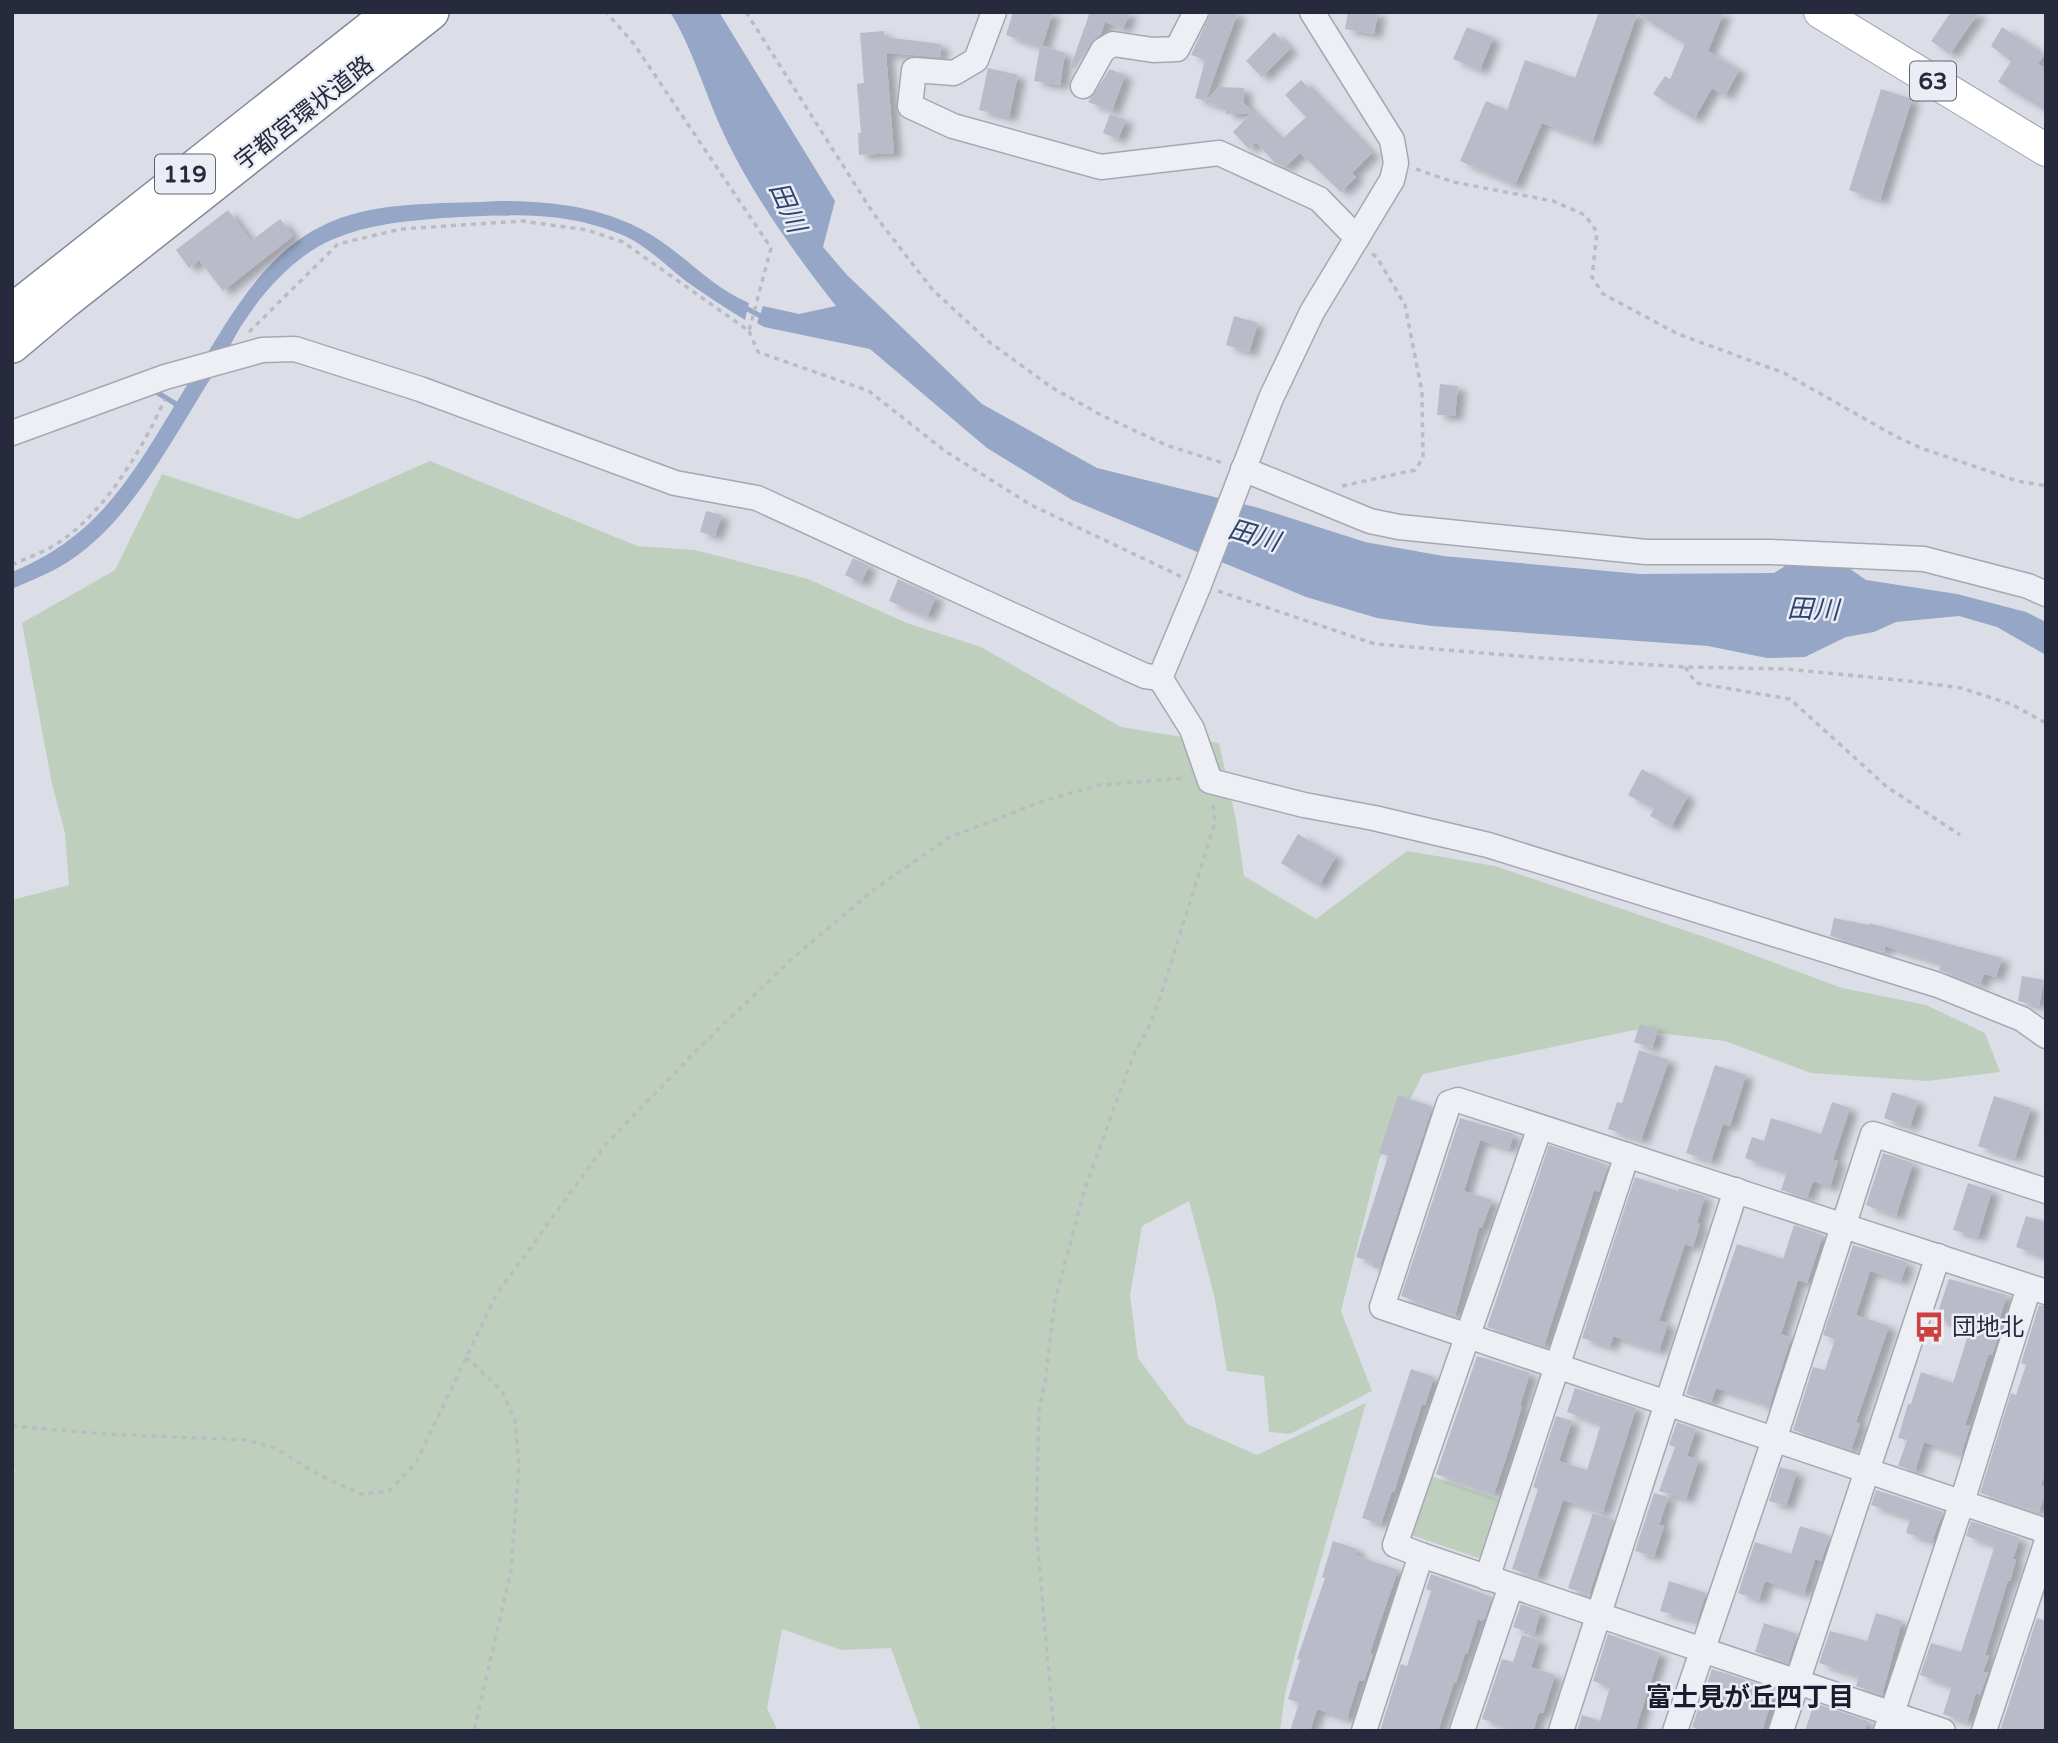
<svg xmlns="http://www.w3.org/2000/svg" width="2058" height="1743" font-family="'Varela Round','Noto Sans JP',sans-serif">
<defs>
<filter id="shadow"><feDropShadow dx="8" dy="4.5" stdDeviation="3.5" flood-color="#0004"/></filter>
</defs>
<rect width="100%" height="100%" fill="#dbdee6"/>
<!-- green -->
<g fill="#bed0bd">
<path d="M430,461L637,546L695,550L808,579L907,623L981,647L1121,727L1219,743L1236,820L1244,876L1316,919L1407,851L1495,866L1722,943L1842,988L1926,1005L1985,1033L2000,1072L1927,1081L1811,1073L1725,1041L1634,1030L1423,1074L1379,1160L1341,1311L1372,1391L1290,1434L1269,1432L1264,1376L1227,1371L1214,1295L1189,1201L1142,1226L1130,1295L1138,1358L1187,1424L1257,1455L1366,1403L1305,1616L1285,1694L1280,1731H921L891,1648L841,1650L782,1629L767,1708L778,1731H12V1482L15,1470L12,1469V900L69,885L65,833L52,784L22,623L115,570L162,474L298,519Z"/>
<path d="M1431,1476L1504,1501L1484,1560L1411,1535Z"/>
</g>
<!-- water -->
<g fill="#96a6c6">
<path d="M670,12H719L835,201L823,247L847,275L982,404L1097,468L1259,508L1365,542L1443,556L1640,574L1774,573L1788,564L1846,566L1866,580L1957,594L2026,612L2046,622V655L1997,627L1959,616L1896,622L1874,632L1846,637L1805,657L1767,658L1708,646L1432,626L1377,618L1306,597L1072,500L987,448L870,349L764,327L757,323L763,306L799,314L836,306C795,254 749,190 722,130C704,91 693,49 670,12Z"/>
<path d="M499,201C561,201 619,209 669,247C696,267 718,290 749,303L745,320C725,308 706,295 687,282C668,267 649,248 627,237C569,210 506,214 444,218C403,221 362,225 325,243C285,263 248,309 229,348L207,354C242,296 280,235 350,215C397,201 451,204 499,201Z"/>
<path d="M214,373C175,434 134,516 75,557C56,571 34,579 12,589V572C108,533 139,461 191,379Z"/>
</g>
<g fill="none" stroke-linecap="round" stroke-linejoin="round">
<!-- stream -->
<g stroke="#96a6c6" stroke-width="5">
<path d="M744,307L766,319"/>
<path d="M153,390L181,407"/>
</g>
</g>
<!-- building -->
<g fill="#b9bcc8" filter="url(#shadow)">
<path d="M1013,12H1053L1042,46L1065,53L1060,85L1034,81L1040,46L1006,35Z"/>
<path d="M1084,12H1130L1123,29L1105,22L1101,34L1090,43L1075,69L1070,68L1089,15Z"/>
<path d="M1211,12H1238L1205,101L1195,98L1205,60L1191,55Z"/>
<path d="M1348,12H1378L1374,34L1345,29Z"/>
<path d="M1599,12H1724L1708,51L1739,70L1725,96L1712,88L1694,119L1653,94L1665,76L1670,79L1685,44L1637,14L1592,142L1542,123L1515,185L1460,161L1486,101L1507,110L1525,60L1575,78Z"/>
<path d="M1951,12H1979L1950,54L1931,41Z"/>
<path d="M1467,27L1493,38L1480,70L1453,59Z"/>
<path d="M2002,27L2044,54L2038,64L2046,69V111L1998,82L2011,61L1991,46Z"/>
<path d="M884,31V37L941,44L940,57L886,53L894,153L859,155L858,133H861L857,84L864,83L860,33Z"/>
<path d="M1274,32L1290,49L1262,77L1246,61Z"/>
<path d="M988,68L1018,75L1009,117L979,110Z"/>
<path d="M1110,69L1125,75L1112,111L1088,102Z"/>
<path d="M1301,80L1372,153L1352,173L1356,177L1341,192L1300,153L1285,167L1275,163L1256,142L1249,149L1233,132L1250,114H1226V107L1204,102L1219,87L1244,88V103L1281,140L1306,117L1285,95Z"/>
<path d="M1881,89L1912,99L1880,200L1849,190Z"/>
<path d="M1110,114L1126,120L1118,139L1103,133Z"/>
<path d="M228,210L251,241L280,219L293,236L223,291L199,260L189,268L176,250Z"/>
<path d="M1234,316L1258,323L1249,352L1226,345Z"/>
<path d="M1440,384L1458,386L1455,416L1437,415Z"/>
<path d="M706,511L722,515L715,536L700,532Z"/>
<path d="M853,558L869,566L861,583L845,575Z"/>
<path d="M898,579L936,597L927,617L889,601Z"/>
<path d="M1642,769L1688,796L1671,827L1650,816L1654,809L1628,795Z"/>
<path d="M1298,834L1336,856L1319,886L1281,863Z"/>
<path d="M1834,918L1869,925V923L2002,958L1996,977L1984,974L1980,985L1939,970L1941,963L1885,946L1884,952L1830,936Z"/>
<path d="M2022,976L2044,980L2039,1006L2018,1001Z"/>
<path d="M1640,1024L1658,1030L1652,1048L1634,1042Z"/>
<path d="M1639,1050L1669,1060L1641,1140L1608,1129L1617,1102L1622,1103Z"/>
<path d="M1715,1065L1746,1075L1730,1126L1723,1124L1711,1161L1686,1153Z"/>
<path d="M1892,1092L1918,1101L1910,1127L1884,1118Z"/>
<path d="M1398,1095L1431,1106L1432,1108L1379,1269L1372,1267L1374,1263L1356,1257L1388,1156L1379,1153Z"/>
<path d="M1994,1096L2031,1108L2015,1158L1978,1146Z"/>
<path d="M1832,1102L1850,1108L1833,1160L1838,1161L1830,1187L1813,1181L1807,1198L1781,1190L1787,1172L1745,1158L1752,1137L1764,1141L1771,1118L1821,1134Z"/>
<path d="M1460,1118L1514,1134L1509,1149L1480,1140L1464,1191L1492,1200L1482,1228L1479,1227L1455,1316L1401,1296Z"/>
<path d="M1549,1145L1605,1164L1604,1167L1607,1168L1599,1192L1594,1190L1544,1346L1487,1327Z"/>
<path d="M1883,1153L1913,1163L1896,1216L1866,1205Z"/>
<path d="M1635,1177L1678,1191L1679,1188L1705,1196L1697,1223L1700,1224L1693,1247L1685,1244L1659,1321L1668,1323L1659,1351L1613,1336L1610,1347L1582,1338Z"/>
<path d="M1968,1183L1992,1191L1978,1237L1953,1230Z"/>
<path d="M2026,1216L2046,1222V1257L2016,1247Z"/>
<path d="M1794,1225L1823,1235L1807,1283L1798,1280L1781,1334L1791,1338L1769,1407L1759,1404L1760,1402L1716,1388L1711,1402L1686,1394L1737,1244L1783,1259Z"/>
<path d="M1853,1245L1907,1262L1901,1281L1870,1271L1856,1315L1889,1326L1856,1422L1860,1424L1851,1450L1793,1430L1813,1367L1825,1370L1835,1339L1823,1335Z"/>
<path d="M1949,1279L2007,1295L1995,1333L1999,1334L1992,1355L1989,1353L1965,1425L1970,1426L1961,1454L1924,1442L1915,1471L1898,1466L1907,1440L1898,1438L1908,1404H1911L1921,1372L1953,1383L1970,1329L1936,1318Z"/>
<path d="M2039,1305L2046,1306V1470L2041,1485L2046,1486V1491L2039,1512L1980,1493L2011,1393L2016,1395L2026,1365L2021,1363Z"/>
<path d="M1477,1356L1530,1373L1520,1406H1522L1512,1440L1494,1494L1436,1474Z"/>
<path d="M1411,1369L1434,1377L1425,1405L1422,1404L1394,1492L1392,1491L1381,1524L1362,1518Z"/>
<path d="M1575,1388L1636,1408L1603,1512L1563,1500L1537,1577L1512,1569L1538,1489L1533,1487L1556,1416L1572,1421L1559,1461L1587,1470L1601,1424L1567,1412Z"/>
<path d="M1677,1422L1696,1429L1687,1456L1699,1459L1686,1499L1659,1491L1675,1447L1669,1445Z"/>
<path d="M1780,1467L1797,1472L1786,1506L1769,1501Z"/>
<path d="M1876,1490L1943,1512L1932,1541L1906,1533L1910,1518L1871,1505Z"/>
<path d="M1654,1493L1668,1497L1659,1525L1664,1526L1654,1557L1635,1551Z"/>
<path d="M1593,1513L1614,1520L1589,1595L1568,1588Z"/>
<path d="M1971,1521L2020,1538L2013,1559L2016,1560L2010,1581L2008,1580L1985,1655L1989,1656L1983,1672L1988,1673L1980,1695L1976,1693L1967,1722L1943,1714L1952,1686L1920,1675L1931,1643L1961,1652L1995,1545L1966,1536Z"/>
<path d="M1800,1526L1830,1536L1821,1561L1815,1559L1804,1594L1765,1581L1759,1600L1738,1593L1755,1542L1791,1554Z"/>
<path d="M1333,1541L1357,1549L1355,1555L1398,1570L1373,1643L1370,1654L1373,1655L1364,1681L1359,1680L1347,1719L1317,1709L1310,1731H1290L1299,1703L1288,1699L1300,1660L1297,1659L1325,1578L1322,1577Z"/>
<path d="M1431,1574L1492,1597L1485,1618L1482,1621L1478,1619L1467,1654L1465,1653L1456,1683L1454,1682L1438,1731H1380L1401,1664L1407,1666L1431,1591L1426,1589Z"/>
<path d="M1669,1581L1706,1593L1697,1621L1660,1611Z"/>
<path d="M1521,1604L1541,1611L1534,1634L1513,1627Z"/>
<path d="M1876,1613L1902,1621L1882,1695L1856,1686L1859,1676L1819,1663L1830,1631L1867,1641Z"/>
<path d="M2037,1618L2046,1621V1731H2000Z"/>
<path d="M1764,1623L1797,1634L1788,1663L1755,1652Z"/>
<path d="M1608,1634L1660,1653L1635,1731H1577L1582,1715L1600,1721L1610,1687L1593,1681Z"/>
<path d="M1522,1635L1540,1640L1531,1667L1555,1675L1543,1713L1539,1712L1533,1731H1518L1482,1719L1502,1659L1513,1662Z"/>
<path d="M1712,1669L1775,1690L1762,1731H1704L1692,1727Z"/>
<path d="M1814,1703L1868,1721L1864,1731H1805Z"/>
</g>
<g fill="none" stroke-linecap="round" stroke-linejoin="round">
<!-- minor casing -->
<g stroke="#a5a8b3" stroke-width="27">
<g id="minor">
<path d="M994,12L976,60L954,73L914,70L910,106L953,126L1101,167L1219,153L1319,199L1357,238"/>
<path d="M1312,12L1392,140L1396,163L1392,180L1312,312L1271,398L1199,585L1160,678L1192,729L1210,781L1304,805L1374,818L1488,845L1938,985L2022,1019L2046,1036"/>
<path d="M1083,86L1103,50L1113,44L1153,50L1177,49L1196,12"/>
<path d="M12,433L165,377L262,350L295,349L420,389L675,483L757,498L1145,676L1160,678"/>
<path d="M1243,469L1370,521L1399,527L1646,552H1771L1924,559L2028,586L2046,594"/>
<path d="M2046,1292L1458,1100L1449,1103L1382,1307L2046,1531"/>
<path d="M1421,1555L1395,1545L1540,1127"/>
<path d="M1487,1578L1627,1155"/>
<path d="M1364,1731L1421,1555L1943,1731"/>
<path d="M1462,1731L1511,1586"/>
<path d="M1561,1731L1736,1190"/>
<path d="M1675,1731L1774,1440L1873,1134L2046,1191"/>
<path d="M1781,1731L1938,1256"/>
<path d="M1886,1731L1962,1502L2029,1287"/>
<path d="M1984,1731L2046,1544"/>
</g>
</g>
<!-- major casing -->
<g stroke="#9ba0b1" stroke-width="34">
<path id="major" d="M1820,12L2046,150"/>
</g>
<!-- highway casing -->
<g stroke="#83899c" stroke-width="38">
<g id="highway">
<path d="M12,312L392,12"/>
<path d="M12,345L62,303L431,12"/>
</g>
</g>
<!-- path -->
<g stroke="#babcc4" stroke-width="3.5" stroke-dasharray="5 5" stroke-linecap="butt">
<path d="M746,12L873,213L932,289L988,341L1051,387L1101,415L1166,445L1223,463"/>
<path d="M1416,169L1453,182L1553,201L1585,215L1597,232L1592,277L1603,294L1678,334L1784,373L1895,436L1921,448L2017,481L2046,486"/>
<path d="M749,331L758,352L869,391L945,451L1031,505L1182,577"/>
<path d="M249,332L338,244L401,229L522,221L587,230L623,242L749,331L771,248L634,44L606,12"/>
<path d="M1342,486L1415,470L1423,458L1422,392L1405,305L1378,259L1371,252"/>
<path d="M12,565C29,557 50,550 65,538C108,507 144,446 165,399"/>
<path d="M1218,591L1375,644L1543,658L1685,667L1786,669L1909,681L1961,688L2011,704L2046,723"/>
<path d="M1685,667L1696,683L1790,699L1887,787L1960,835"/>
<path d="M466,1357L502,1391L515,1421L519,1465L511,1570L474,1731"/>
<path d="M12,1426L106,1434L247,1440L275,1448L319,1475L361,1494L389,1491L416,1463L496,1295L606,1144L703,1044L795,956L876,888L948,838L1043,801L1099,785L1186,778"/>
<path d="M1054,1731L1036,1529L1039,1410L1045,1383L1055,1300L1085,1188L1133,1056L1148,1029L1160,998L1215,822L1213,802"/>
</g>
<!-- minor -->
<use href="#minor" stroke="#eeeff4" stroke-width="24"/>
<!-- major -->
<use href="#major" stroke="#fff" stroke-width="32"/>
<!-- highway -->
<use href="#highway" stroke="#fff" stroke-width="35"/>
</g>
<!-- icons -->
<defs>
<g id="bus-bare" transform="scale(2.415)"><path d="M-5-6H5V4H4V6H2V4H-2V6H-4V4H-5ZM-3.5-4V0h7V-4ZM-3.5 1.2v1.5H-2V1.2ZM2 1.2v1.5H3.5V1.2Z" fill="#cd403f" stroke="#ebedf4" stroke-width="2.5" paint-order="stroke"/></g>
</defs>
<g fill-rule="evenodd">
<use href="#bus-bare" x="1929" y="1327"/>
</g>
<g text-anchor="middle" stroke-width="5" stroke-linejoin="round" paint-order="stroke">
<!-- shield labels -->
<g fill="#ebedf4" stroke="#616473" stroke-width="2">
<rect x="1910" y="61.5" width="46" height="39" rx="5"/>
<rect x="155" y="154.5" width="60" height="39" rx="5"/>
</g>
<g font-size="23" font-weight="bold" fill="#262a3c">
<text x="1933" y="89">63</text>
<text x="185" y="182">119</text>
</g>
<!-- street labels -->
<g font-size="24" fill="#262a3c" stroke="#ebedf4">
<text transform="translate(304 113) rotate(-38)" y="8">宇都宮環状道路</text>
</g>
<!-- poi labels -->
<g font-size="24" fill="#262a3c" stroke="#ebedf4" text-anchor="start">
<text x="1952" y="1335">団地北</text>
</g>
<!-- water labels -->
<g font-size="26" font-style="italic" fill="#30426f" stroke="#ebedf4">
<text transform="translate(788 207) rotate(66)" y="9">田川</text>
<text transform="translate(1254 535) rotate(16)" y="9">田川</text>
<text transform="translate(1813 609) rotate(2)" y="9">田川</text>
</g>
<!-- neighbourhood labels -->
<g font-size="26" font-weight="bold" fill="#181c2c" stroke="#ebedf4">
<text x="1750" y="1706">富士見が丘四丁目</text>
</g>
</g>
<!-- border -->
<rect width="2058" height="1743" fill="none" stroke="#262a3c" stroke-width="28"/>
</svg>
